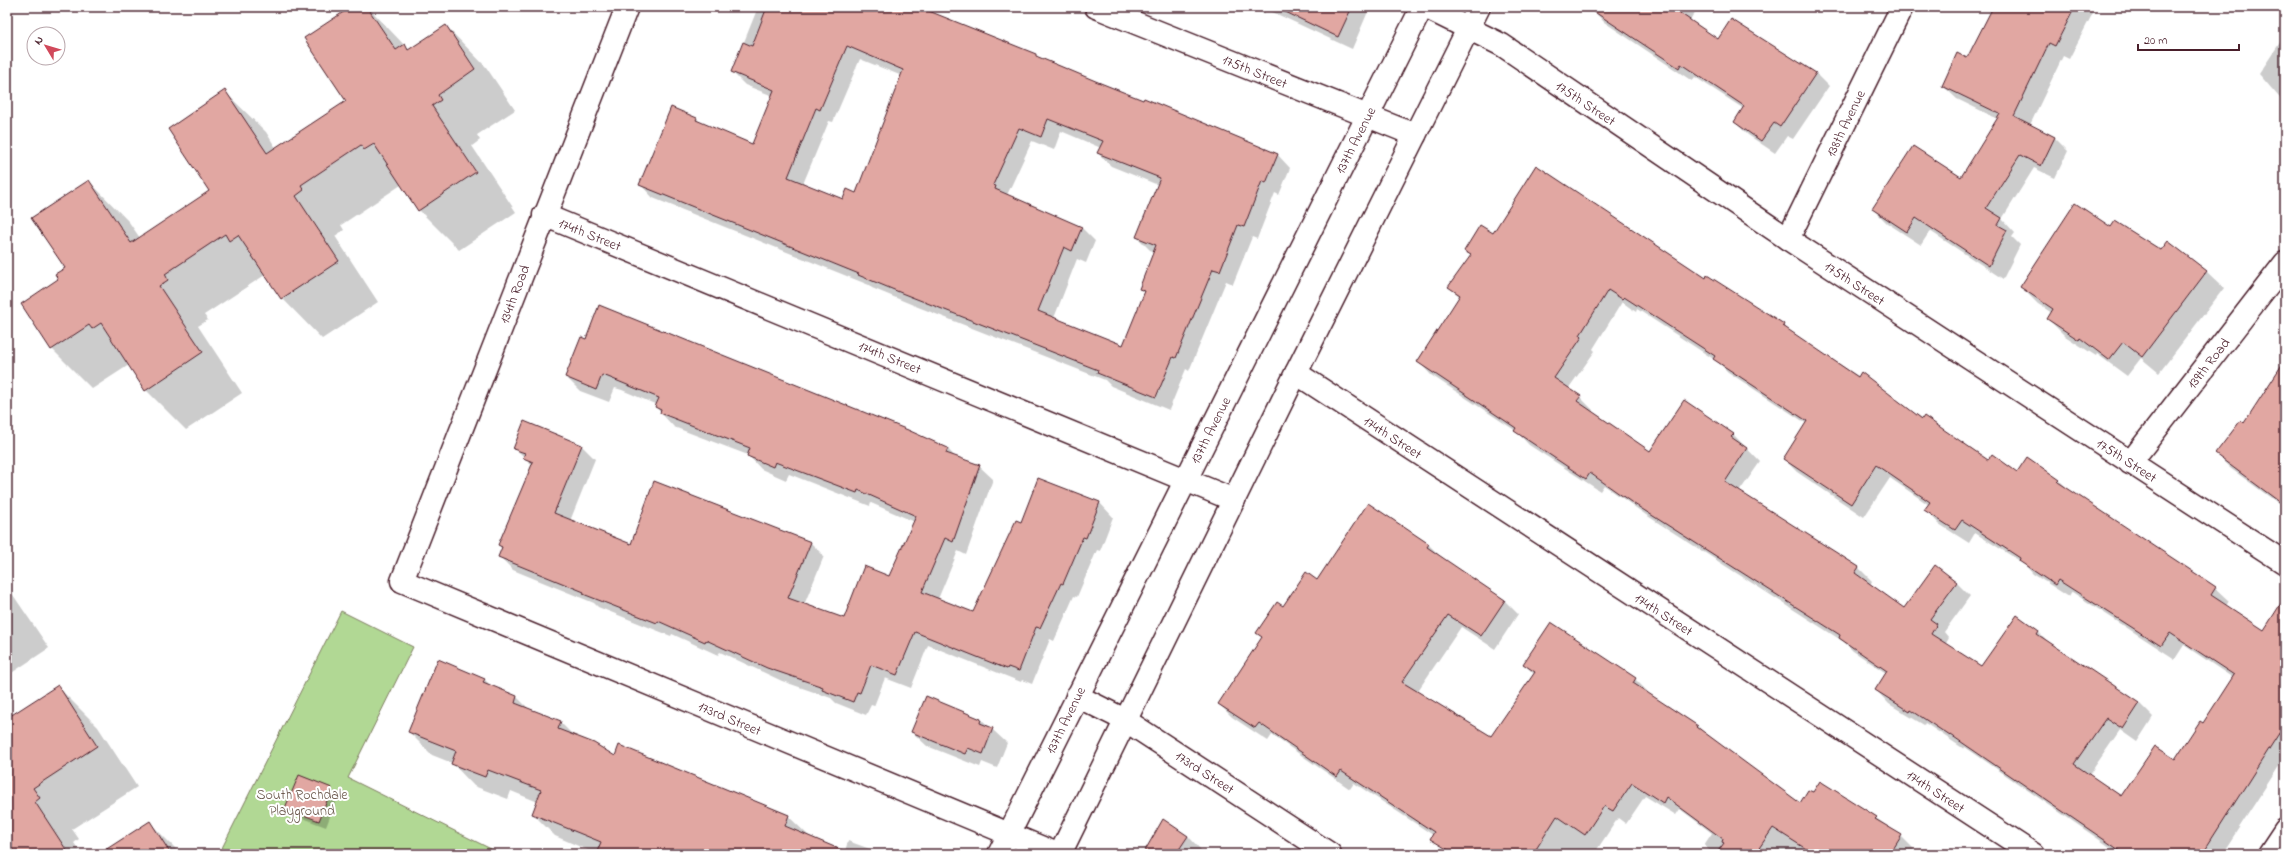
<svg xmlns="http://www.w3.org/2000/svg" width="2292" height="861" font-family="'Indie Flower',sans-serif">
<rect width="100%" height="100%" fill="#fff"/>
<filter id="ink" filterUnits="userSpaceOnUse"><feTurbulence type="fractalNoise" baseFrequency=".025" numOctaves="2"/><feDisplacementMap in="SourceGraphic" scale="8" xChannelSelector="R" yChannelSelector="G"/><feConvolveMatrix kernelMatrix="1 2 1 2 8 2 1 2 1" color-interpolation-filters="sRGB"/></filter>
<g filter="url(#ink)">
<!-- green -->
<path fill="#b1d894" stroke="#7e7c60" d="M341,611L413,647L348,778L501,854H219Z"/>
<!-- shadow -->
<g fill="#0003" fill-rule="evenodd">
<path d="M353,7H368L409,50L446,26L486,67L515,110L477,135L480,140L472,146L516,212L459,250L419,210L401,185L341,225L344,230L335,236L378,302L322,339L282,298L265,275L204,315L208,320L198,326L242,393L186,430L146,390L129,365L92,389L52,349L59,279L66,268L89,181L129,222L140,238L211,191L225,92L266,132L276,148L348,101Z"/>
<path d="M758,7H919L1097,83L1277,154L1290,168L1279,195L1275,193L1257,239L1252,237L1233,284L1226,281L1189,371L1186,369L1169,410L1111,386L1105,380L918,307L872,288L869,285L653,198L640,184L696,118L702,124L753,146L773,96L745,85L732,72ZM860,59L902,76L857,194L844,200L803,184L829,121L833,122ZM1061,131L1101,148L1098,153L1111,166L1158,185L1137,237L1150,250L1155,252L1140,289L1145,294L1123,346L1054,318L1077,259L1086,263L1095,241L1082,228L1007,195L1032,141L1054,150Z"/>
<path d="M1245,7H1370L1352,49L1266,9L1264,14Z"/>
<path d="M1592,7H1698L1690,21L1719,40L1816,73L1829,86L1793,139L1787,136L1775,153L1748,135L1735,122L1744,109L1695,77L1692,81L1604,22L1591,8Z"/>
<path d="M1994,7H2096L2069,59L2063,56L2030,125L2055,138L2068,151L2055,178L2034,168L2002,219L2015,233L2012,237L2020,245L2003,279L1930,231L1921,245L1887,223L1873,209L1962,179L1998,119L1957,99L1943,86L1967,59Z"/>
<path d="M2285,35V104L2259,74Z"/>
<path d="M2112,228L2161,251L2168,242L2207,272L2224,288L2159,373L2141,358L2127,376L2097,354L2096,356L2065,336L2048,319L2052,313L2038,304L2021,287Z"/>
<path d="M1493,234L1706,279L1783,325L1792,333L1988,461L2018,473L2059,480L2070,491L2215,588L2229,601L2226,606L2264,631L2285,624V757L2222,854H2120L1965,747L1964,749L1925,723L1924,725L1889,704L1876,690L1886,673L1853,651L1844,642L1646,515L1604,485L1600,491L1529,445L1516,431L1431,375L1418,361L1460,297L1450,287L1471,256L1465,251ZM1622,302L1636,312L1637,309L1718,362L1728,372L1807,424L1784,459L1797,472L1864,517L1890,478L1929,505L1926,510L1939,524L1969,543L1975,533L2023,563L2033,574L2069,597L2072,592L2175,659L2184,645L2233,678L2204,725L2175,761L2122,797L2089,775L2120,730L2137,742L2153,717L2140,704L2052,646L2039,632L2017,617L1981,668L1945,645L1949,638L1944,632L1970,596L1957,583L1935,567L1904,609L1870,585L1872,581L1859,568L1739,492L1760,462L1733,434L1650,452L1592,412L1593,410L1580,397L1568,389L1595,351L1593,349ZM1578,398H1580L1575,406L1574,405Z"/>
<path d="M582,338L908,431L948,449L956,458L979,466L993,479L966,555L958,551L938,599L973,613L1022,524L1038,480L1100,503L1113,517L1100,551L1097,550L1077,597L1074,596L1054,641L1050,639L1032,684L1022,680L1021,682L928,645L911,688L885,678L874,706L871,705L866,715L836,703L831,698L782,681L720,652L718,655L672,634L671,636L598,607L594,603L513,570L499,556L502,549L499,545L532,465L515,448L581,445L595,459L570,521L632,545L654,482L811,543L824,556L804,605L845,620L890,577L915,522L871,503L870,506L789,474L786,480L761,469L748,455L674,427L661,413L656,407L657,405L622,390L615,388L609,402L580,391L566,377Z"/>
<path d="M2285,362V494L2278,503L2230,468L2216,454L2245,424Z"/>
<path d="M1368,505L1429,545L1445,561L1505,601L1518,614L1495,649L1461,627L1417,692L1491,737L1535,675L1524,664L1635,679L1648,692L1647,693L1698,726L1707,736L1800,804L1876,818L1901,836L1914,849L1911,854H1713L1704,845L1712,833L1680,809L1676,815L1645,796L1626,824L1618,818L1594,854H1458L1436,837L1354,783L1350,789L1272,735L1268,741L1232,717L1219,704L1263,638L1258,633L1283,607L1317,581Z"/>
<path d="M7,586L49,648L7,676Z"/>
<path d="M484,679L492,687L517,697L530,710L560,722L575,737L616,757L788,816L810,837L845,851L848,841L884,854H597L555,836L533,814L538,802L511,791L508,799L474,786L452,763L432,755L409,732Z"/>
<path d="M58,687L98,727L137,787L72,829L79,839L74,843L82,854H7V720Z"/>
<path d="M981,719L1007,743L997,768L982,762L980,767L927,746L912,732Z"/>
<path d="M331,789L338,796L326,827L294,815L287,808Z"/>
<path d="M1163,820L1188,836L1201,850L1200,854H1144Z"/>
<path d="M149,822L181,854H101Z"/>
</g>
<!-- building -->
<g fill="#e1a7a2" stroke="#4a1f2b" fill-rule="evenodd">
<path d="M351,7H367L396,50L405,44L408,50L446,25L475,69L438,95L441,100L432,106L476,172L418,211L374,144L364,150L361,145L301,185L304,190L296,196L339,261L281,299L238,235L229,241L225,234L165,274L168,280L159,286L203,352L145,391L101,323L92,329L89,325L51,350L21,304L58,279L55,274L65,268L31,218L89,180L131,243L209,191L168,129L225,90L267,153L346,101L304,38Z"/>
<path d="M767,7H919L1036,54V56L1098,82L1143,100L1144,98L1278,154L1266,183L1262,181L1244,227L1238,225L1220,271L1213,269L1176,358L1173,357L1156,397L1097,373L1098,370L904,294L858,275L859,274L639,185L671,107L697,118L696,120L752,144L774,90L731,72L743,42L752,46ZM847,46L903,70L856,193L847,189L843,199L788,177L816,108L820,110ZM1048,119L1103,141L1097,153L1160,178L1136,237L1156,245L1139,289L1145,291L1123,345L1038,311L1064,247L1072,251L1082,227L995,189L996,186L993,185L1019,128L1041,137Z"/>
<path d="M1275,7H1352L1338,37Z"/>
<path d="M1587,7H1671L1718,39L1731,19L1816,73L1780,127L1774,123L1761,141L1734,122L1744,106L1681,64L1679,68Z"/>
<path d="M1993,7H2075L2055,46L2049,43L2014,116L2055,137L2041,166L2020,155L1986,208L2002,218L1998,225L2007,230L1989,266L1916,218L1907,232L1872,209L1913,146L1961,177L2000,114L1942,86L1957,53L1967,58Z"/>
<path d="M1536,165L1706,278L1707,275L1784,324L1783,326L1858,377L1861,372L1922,419L1924,416L1988,460L1992,454L2017,472L2027,457L2060,480L2058,482L2216,587L2211,595L2264,630L2285,597V724L2202,854H2125L1951,735L1950,736L1911,710L1910,712L1875,690L1887,671L1839,638L1840,635L1631,502L1590,473L1586,479L1514,431L1516,428L1417,362L1460,295L1448,287L1471,255L1464,251L1480,225L1493,233ZM1608,290L1622,299L1624,297L1715,356L1713,359L1807,421L1783,459L1851,504L1876,465L1930,502L1924,510L1955,530L1962,520L2020,558L2019,561L2055,585L2058,580L2161,646L2170,633L2234,675L2203,723L2200,721L2175,759L2155,746L2121,796L2074,764L2106,718L2123,729L2140,703L2037,634L2039,631L2017,615L1981,666L1931,634L1937,624L1930,619L1957,582L1935,565L1904,608L1855,573L1859,567L1725,482L1747,448L1731,437L1734,434L1684,400L1650,451L1577,401L1581,396L1554,378L1582,337L1580,335Z"/>
<path d="M2075,203L2111,227L2115,221L2161,250L2168,241L2207,271L2142,357L2123,342L2109,360L2080,338L2079,340L2047,319L2053,309L2020,287Z"/>
<path d="M599,305L908,430L948,448L946,453L980,465L953,542L945,538L922,592L973,612L1016,520L1021,522L1038,478L1100,502L1086,538L1083,537L1063,584L1061,583L1040,628L1036,627L1019,671L1008,667L1007,669L915,632L897,675L871,665L860,693L857,692L853,702L822,690L823,687L767,668L706,640L705,642L658,621L657,623L583,594L584,592L498,557L502,547L498,545L533,462L523,458L525,453L513,449L524,421L582,445L554,513L631,544L654,481L811,542L788,598L844,618L864,566L889,576L916,516L858,490L857,493L775,462L773,467L747,456L750,448L660,413L661,410L655,407L659,398L608,377L602,375L596,390L565,377L581,337L586,339Z"/>
<path d="M2285,360V506L2215,454L2241,420L2244,423Z"/>
<path d="M1368,503L1429,544L1427,547L1446,560L1505,600L1481,636L1448,615L1402,682L1491,736L1535,672L1523,664L1551,622L1636,678L1633,683L1698,726L1697,727L1800,803L1808,790L1813,792L1820,781L1877,817L1875,819L1902,835L1890,854H1814L1773,828L1755,854H1716L1724,843L1722,842L1723,839L1666,797L1663,803L1632,783L1613,811L1604,806L1585,835L1557,816L1533,854H1455L1430,839L1434,832L1341,771L1337,777L1259,723L1255,728L1218,704L1262,637L1256,633L1277,602L1283,606L1306,572L1317,580Z"/>
<path d="M438,659L485,679L483,682L517,696L515,703L561,721L558,729L594,743L615,756L619,745L789,815L785,826L851,854H596L601,842L532,814L541,790L488,770L485,777L451,764L456,751L408,732Z"/>
<path d="M58,685L97,746L33,788L40,798L35,802L69,854H7V718Z"/>
<path d="M926,696L981,719L980,723L993,728L983,754L968,748L965,754L911,732Z"/>
<path d="M299,775L332,788L319,821L285,808Z"/>
<path d="M1163,819L1188,836L1176,854H1143Z"/>
<path d="M150,821L171,854H99Z"/>
</g>
<g fill="none" stroke-linecap="round" stroke-linejoin="round">
<!-- street casing -->
<g stroke="#4a1f2b" stroke-width="25">
<g id="street">
<path d="M627,7L402,581L1057,854"/>
<path d="M1096,7L1415,135"/>
<path d="M1425,7L1502,45L1788,239L2285,563"/>
<path d="M544,215L1234,500"/>
<path d="M1788,239L1902,7"/>
<path d="M1296,373L2033,854"/>
<path d="M2130,463L2285,263"/>
<path d="M1077,696L1125,720L1330,854"/>
<path d="M2269,854L2285,830"/>
</g>
</g>
<!-- secondary casing -->
<g stroke="#4a1f2b" stroke-width="25">
<g id="secondary">
<path d="M999,854L1422,7"/>
<path d="M1060,854L1296,373L1479,7"/>
</g>
</g>
<!-- street -->
<use href="#street" stroke="#fff" stroke-width="22"/>
<!-- secondary -->
<use href="#secondary" stroke="#fff" stroke-width="22"/>
</g>
</g>
<g text-anchor="middle" stroke-width="4" stroke-linejoin="round" paint-order="stroke">
<!-- street labels -->
<g font-size="14" fill="#4a1f2b" stroke="#fff">
<text transform="translate(1255 71) rotate(22)" y="5">175th Street</text>
<text transform="translate(1586 103) rotate(34)" y="5">175th Street</text>
<text transform="translate(1845 123) rotate(-64)" y="5">138th Avenue</text>
<text transform="translate(1355 140) rotate(-63)" y="5">137th Avenue</text>
<text transform="translate(590 234) rotate(22)" y="5">174th Street</text>
<text transform="translate(1855 283) rotate(33)" y="5">175th Street</text>
<text transform="translate(514 294) rotate(-69)" y="5">134th Road</text>
<text transform="translate(890 357) rotate(22)" y="5">174th Street</text>
<text transform="translate(2208 363) rotate(-52)" y="5">139th Road</text>
<text transform="translate(1210 430) rotate(-63)" y="5">137th Avenue</text>
<text transform="translate(1393 437) rotate(33)" y="5">174th Street</text>
<text transform="translate(2127 460) rotate(33)" y="5">175th Street</text>
<text transform="translate(1664 614) rotate(33)" y="5">174th Street</text>
<text transform="translate(730 718) rotate(23)" y="5">173rd Street</text>
<text transform="translate(1065 720) rotate(-64)" y="5">137th Avenue</text>
<text transform="translate(1205 772) rotate(33)" y="5">173rd Street</text>
<text transform="translate(1936 791) rotate(33)" y="5">174th Street</text>
</g>
<!-- park labels -->
<g font-size="14" fill="#69564a" stroke="#fff">
<text x="302" y="799">South Rochdale<tspan x="302" dy="16">Playground</tspan></text>
</g>
</g>
<!-- margin -->
<rect width="2292" height="861" fill="none" stroke="#fff" stroke-width="24"/>
<rect x="12" y="12" width="2268" height="837" fill="none" stroke="#4a1f2b" stroke-width="1.5" filter="url(#ink)"/>
<!-- north arrow -->
<g transform="translate(46 46) rotate(308)"><circle r="19" fill="#ffffff" stroke="#b7a5aa"/>
<path d="M0-3L7 15L0 10L-7 15Z" fill="#d1495b"/>
<text y="-6" font-size="11" font-weight="bold" text-anchor="middle" fill="#4a1f2b">N</text>
</g>
<!-- scale -->
<path d="M2138 44v6h101v-6" fill="none" stroke="#4a1f2b" stroke-width="2"/>
<text x="2144" y="44" font-size="12" fill="#4a1f2b" stroke="#ffffff" stroke-width="3" paint-order="stroke">20 m</text>
</svg>
